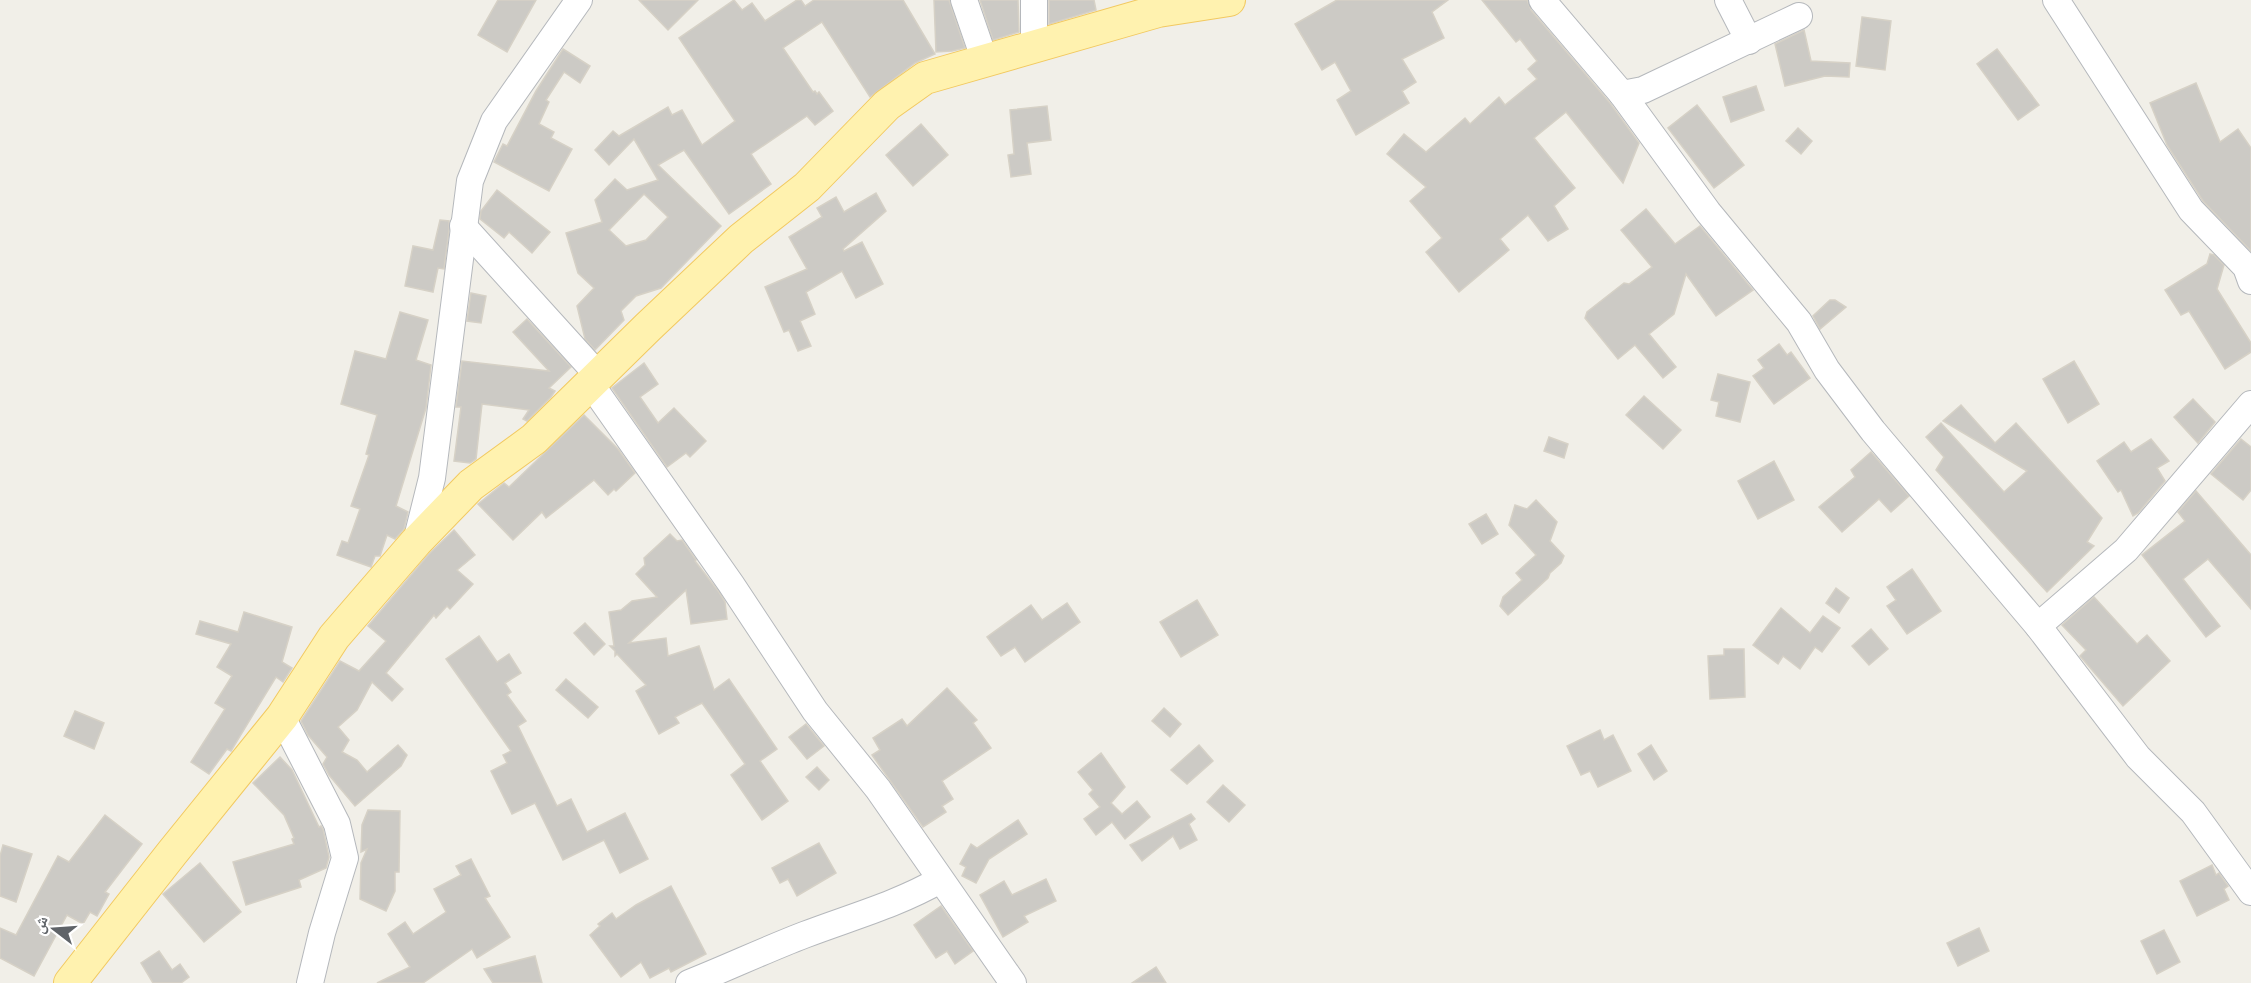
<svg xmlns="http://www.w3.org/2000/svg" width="2251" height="983" font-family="'Alegreya Sans','Noto Naskh Arabic',sans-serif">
<rect width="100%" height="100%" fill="#f1efe8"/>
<!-- building -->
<g fill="#cccac5" stroke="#d6d1c6" stroke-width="1.5" fill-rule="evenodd">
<path d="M498,0H536L507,52L478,35Z"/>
<path d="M639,0H698L668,30Z"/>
<path d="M734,0L742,10L752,3L765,21L797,0H801L805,6L814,0H903L935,54L915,63L870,97L822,22L783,48L813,92L815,91L817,94L819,92L833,111L815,125L807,116L751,154L771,184L729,214L684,150L658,165L721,226L661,288L636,296L621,311L624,320L595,350L585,339L577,306L594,288L578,273L566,233L602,222L595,200L615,179L627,190L658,180L634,139L609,165L595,150L613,131L619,136L668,107L672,115L682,110L702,145L735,121L679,38ZM644,194L668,217L646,240L626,246L609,230Z"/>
<path d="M934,0H949L965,48L952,51L936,52Z"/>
<path d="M980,0H1018L1019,32L993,40Z"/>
<path d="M1049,0H1094L1096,10L1049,24Z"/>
<path d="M1337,0H1448L1432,12L1444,38L1402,59L1416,82L1402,91L1409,103L1356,135L1337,100L1351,91L1335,62L1322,70L1295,24Z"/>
<path d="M1482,0H1527L1531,10L1610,103L1639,143L1623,183L1566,112L1534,138L1575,188L1554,206L1568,229L1548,241L1528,215L1500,239L1509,250L1459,292L1426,252L1442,238L1410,201L1426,187L1387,154L1404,134L1426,152L1465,118L1470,124L1499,97L1505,105L1537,79L1528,69L1537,61L1520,39L1516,42Z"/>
<path d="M1862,17L1891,21L1885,70L1856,66Z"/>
<path d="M1804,30L1811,61L1850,63L1849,77L1825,76L1785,86L1775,44Z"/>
<path d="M563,49L590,66L580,83L564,72L546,100L549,102L539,124L554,132L551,138L572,149L549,191L494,162L503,144L507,146L536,91Z"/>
<path d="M1997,49L2039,105L2018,120L1977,64Z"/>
<path d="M2196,83L2220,142L2238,129L2251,148V251L2203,201L2167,145L2150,103Z"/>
<path d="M1756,86L1764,110L1731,122L1723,97Z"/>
<path d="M1697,105L1744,165L1714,188L1668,128Z"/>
<path d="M1047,106L1051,140L1027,143L1031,174L1011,177L1008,155L1014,154L1010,110Z"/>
<path d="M921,124L948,155L913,186L886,155Z"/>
<path d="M1798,128L1812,141L1801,154L1786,141Z"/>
<path d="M497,190L550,232L532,253L509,232L504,238L480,219L481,211Z"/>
<path d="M876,193L886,211L843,249L844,251L862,242L883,284L856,298L842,271L806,292L815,314L800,321L811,346L798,351L789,330L784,332L765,287L807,269L789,237L822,217L817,208L836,197L844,212Z"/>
<path d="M1646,209L1675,244L1700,226L1753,290L1716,316L1686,274L1674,314L1649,334L1676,367L1663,378L1635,345L1618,359L1585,318L1587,312L1624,283L1629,284L1652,267L1621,230Z"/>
<path d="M440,220L449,221V230L444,269L438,268L433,292L405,286L413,246L433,250Z"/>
<path d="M2210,254L2214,255L2224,265L2217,289L2251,343V352L2225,369L2189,311L2181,315L2165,290L2207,264Z"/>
<path d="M471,293L486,296L481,323L467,321Z"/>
<path d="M1830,300H1835L1846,307L1820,329L1813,316Z"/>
<path d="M400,312L428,320L416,360L431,365L426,408L396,506L408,512L404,529L395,539L387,535L380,556H375L371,567L337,555L342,541L348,543L360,509L351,506L369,455L366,454L377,415L341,404L355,351L386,359Z"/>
<path d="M527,319L571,367L549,388L555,391L551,397L527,421L523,419L529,410L482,404L476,459L470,463L454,461L461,407H456L462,361L549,371L513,332Z"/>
<path d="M1779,344L1787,355L1791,352L1810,378L1774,404L1753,376L1764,368L1758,360Z"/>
<path d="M2074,361L2099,404L2068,423L2043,379Z"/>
<path d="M644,363L658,384L640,397L658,423L674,408L706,441L690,457L686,453L667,467L612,388Z"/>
<path d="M1718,374L1750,382L1740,422L1716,416L1719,402L1711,400Z"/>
<path d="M1644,396L1681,430L1663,449L1626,415Z"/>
<path d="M2193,399L2215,422L2198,443L2174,417Z"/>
<path d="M1961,405L1995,443L2016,423L2102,518L2087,542L2094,546L2047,592L1936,470L1944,457L1926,437L1941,423L2004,492L2027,471L1943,421Z"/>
<path d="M584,415L618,449L635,473L616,491L614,489L608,495L594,480L546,518L542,512L513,540L478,504L504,483L509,487Z"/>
<path d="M1549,437L1568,444L1564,458L1544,451Z"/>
<path d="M2151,439L2169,461L2157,468L2165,481L2138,513L2133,516L2121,490L2118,492L2097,461L2124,442L2131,452Z"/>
<path d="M2241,439L2251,447V490L2243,500L2211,474Z"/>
<path d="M1871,452L1909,496L1891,512L1879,499L1842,532L1819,507L1855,477L1851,470Z"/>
<path d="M1774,461L1794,500L1758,519L1738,481Z"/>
<path d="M2196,491L2251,555V609L2208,559L2183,579L2220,626L2206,637L2142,555L2185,521L2178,512Z"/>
<path d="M1536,500L1557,522L1550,541L1564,556L1561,563L1550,573L1548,578L1508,615L1500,606L1503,597L1522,580L1516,573L1536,555L1509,525L1515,505L1527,509Z"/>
<path d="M1486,514L1498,534L1482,544L1469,524Z"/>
<path d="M454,530L475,555L457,570L473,584L450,609L447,606L436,618L434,615L386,673L403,689L392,701L372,682L357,710L338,727L349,740L342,752L357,760L367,772L398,745L407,755L401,766L355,806L329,775L323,764L327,757L308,735L301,721L340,661L359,671L386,641L368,626L429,554Z"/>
<path d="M670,534L677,541L682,540L696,560L695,561L719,592L725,602L727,619L691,624L686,590L629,643L666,638L668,656L699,646L714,690L729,679L777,749L760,761L788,801L762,820L731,775L745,764L702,703L675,717L679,723L659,734L636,691L646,685L617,654L615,656V651L610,646H614L609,612L621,610L632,601L657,597L636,574L645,565L644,558Z"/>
<path d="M1912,569L1941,611L1907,634L1887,606L1896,600L1887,587Z"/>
<path d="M1836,588L1849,598L1839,613L1826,603Z"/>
<path d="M2094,597L2137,644L2147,635L2170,661L2123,706L2080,656L2086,650L2062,625Z"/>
<path d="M1197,600L1218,635L1181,657L1160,622Z"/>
<path d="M1067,603L1080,622L1025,662L1015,647L1001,656L987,637L1031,605L1042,620Z"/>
<path d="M1781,608L1810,633L1823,616L1840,628L1822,652L1815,647L1800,669L1783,656L1778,664L1753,645Z"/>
<path d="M244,612L292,627L282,662L292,668L283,682L276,677L231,751L227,749L209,774L191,762L225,709L215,703L232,676L217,667L231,644L196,634L200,621L238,632Z"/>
<path d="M585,623L605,644L594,655L574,633Z"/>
<path d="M1871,629L1888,649L1869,665L1852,646Z"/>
<path d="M479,636L497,662L509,654L521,673L505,683L511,692L507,695L526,721L518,726L557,806L571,799L587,832L625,813L648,859L620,873L604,840L563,860L535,803L512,814L491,771L507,763L503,755L511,751L446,659Z"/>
<path d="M1724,649H1744L1745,697L1710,699L1708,656L1724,655Z"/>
<path d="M566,679L598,707L588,718L556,690Z"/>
<path d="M947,688L977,720L973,723L991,748L942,781L953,799L942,806L946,812L923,827L872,755L880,750L873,738L902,719L907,726Z"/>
<path d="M1164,708L1181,724L1170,737L1152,721Z"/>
<path d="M75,711L104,723L94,749L64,736Z"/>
<path d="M806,724L824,746L807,759L789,737Z"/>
<path d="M1600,730L1604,740L1613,735L1631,771L1598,787L1590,771L1581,775L1567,746Z"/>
<path d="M1199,745L1213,761L1187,784L1171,770Z"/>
<path d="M1651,745L1667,771L1654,780L1638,754Z"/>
<path d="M1101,753L1125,787L1111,803L1122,814L1137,801L1150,817L1125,839L1112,822L1096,835L1084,819L1100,807L1089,794L1093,790L1078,772Z"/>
<path d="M280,757L292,770L319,827L321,826L323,829L329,857L326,868L299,880L301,887L246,905L233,862L294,844L292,839L294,838L284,815L253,783Z"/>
<path d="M817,767L829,780L819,790L806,777Z"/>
<path d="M1223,785L1245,805L1229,822L1207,802Z"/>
<path d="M368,810L400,811L399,872H395V891L386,911L360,899L361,863L367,849L361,852L362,825Z"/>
<path d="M1191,814L1195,819L1189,824L1197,840L1180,849L1173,836L1142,861L1130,845Z"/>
<path d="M105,815L142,844L105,892L109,894L97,916L90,912L83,924L67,915L34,976L0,958V928L16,935L58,856L69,862Z"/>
<path d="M1018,820L1027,834L989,859L976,883L962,876L966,867L960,864L971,844L977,848Z"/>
<path d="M819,843L836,873L797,896L788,879L780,883L772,868Z"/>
<path d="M3,845L32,854L16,902L0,896V856Z"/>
<path d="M471,859L490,896L485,898L510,937L477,958L472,949L423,983H377L410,967L388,934L405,922L413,934L446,912L434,889L461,875L456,866Z"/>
<path d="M200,863L241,912L204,942L163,894Z"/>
<path d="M2212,865L2216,875L2219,873L2228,886L2224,889L2229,900L2197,916L2180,881Z"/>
<path d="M1046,879L1056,901L1024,916L1028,922L1003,937L980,895L1004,881L1012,895Z"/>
<path d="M671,886L706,954L671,972L669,968L650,978L641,962L621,977L590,935L600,926L598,924L612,913L616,919L636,905Z"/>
<path d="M941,906L973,951L955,964L947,951L936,958L914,925Z"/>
<path d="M1979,928L1989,951L1958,966L1947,943Z"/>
<path d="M2164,930L2180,962L2157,974L2141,941Z"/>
<path d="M159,951L172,970L180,964L189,977L181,983H153L141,963Z"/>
<path d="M535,956L542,983H493L484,969Z"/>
<path d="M1156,967L1166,983H1132Z"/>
</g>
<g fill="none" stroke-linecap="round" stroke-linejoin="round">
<!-- minor casing -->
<g stroke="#b5b8bc" stroke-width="28">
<g id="minor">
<path d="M964,0L985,61"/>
<path d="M1542,0L1622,94L1708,212L1799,322L1827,370L1873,431L2038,626L2138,757L2193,812L2251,892"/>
<path d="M1728,0L1749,41"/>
<path d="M2056,0L2191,210L2246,267L2251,281"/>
<path d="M1034,47V0"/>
<path d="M1622,94L1643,90L1799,16"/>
<path d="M463,226L598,375"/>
<path d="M590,383L731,584L815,711L878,789L1013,983"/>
<path d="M416,542L432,478L470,181L494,121L579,0"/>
<path d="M2038,626L2126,550L2251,404"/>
<path d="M282,717L337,824L345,858L322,933L310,983"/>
<path d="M689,983C727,968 765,950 804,935C851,917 896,905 940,880"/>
</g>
</g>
<!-- major casing -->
<g stroke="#f2c960" stroke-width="34">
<path id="major" d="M70,983L172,853L282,717L334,637L416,542L471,485L534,439L648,327L741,239L807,187L887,105L925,78L1158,11L1229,0"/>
</g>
<!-- minor -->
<use href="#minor" stroke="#fff" stroke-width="26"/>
<!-- major -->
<use href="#major" stroke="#fff2af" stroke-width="32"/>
</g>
<!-- north arrow -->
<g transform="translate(54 929) rotate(287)" stroke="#ffffff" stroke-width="4.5" paint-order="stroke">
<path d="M0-4.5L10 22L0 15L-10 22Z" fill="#5f6368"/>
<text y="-9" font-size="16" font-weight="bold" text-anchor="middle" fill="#5f6368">ش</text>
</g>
</svg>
